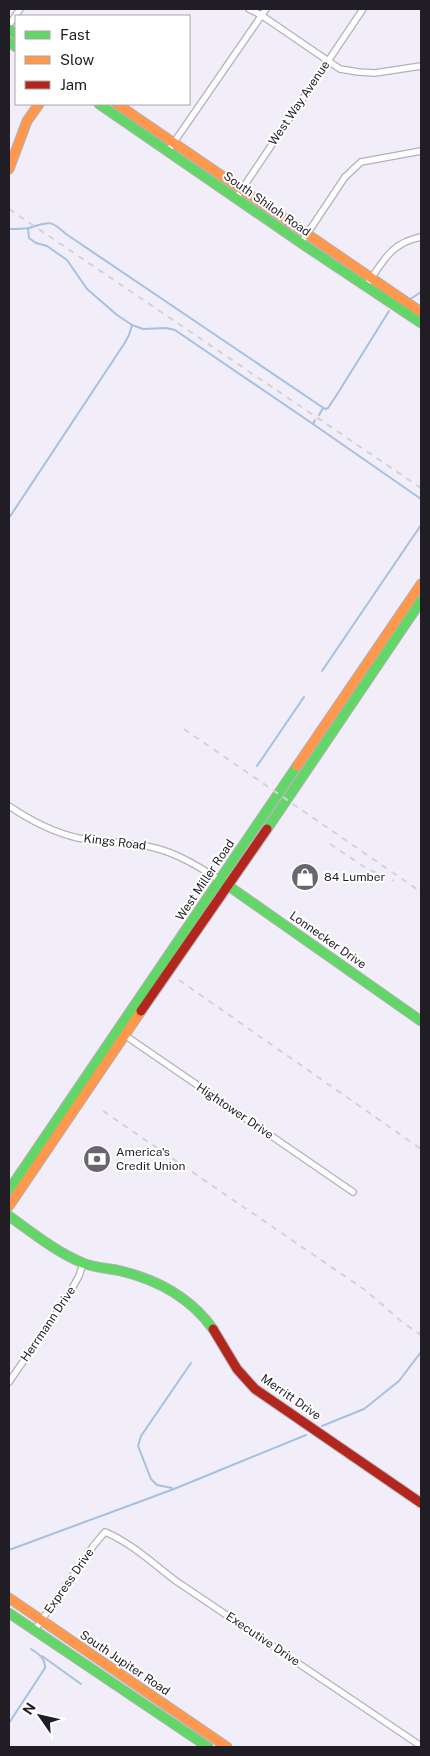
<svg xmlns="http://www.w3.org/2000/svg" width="430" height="1756" font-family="'Public Sans',sans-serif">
<rect width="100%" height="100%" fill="#f2eef9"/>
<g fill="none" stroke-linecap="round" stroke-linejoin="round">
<!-- stream -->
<g stroke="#a6c0e0" stroke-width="2">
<path d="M28,228L29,238L36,243L47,246L67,260L87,289L117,315L132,325L143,329L166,328L175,330L313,424"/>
<path d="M9,229C15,229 23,229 29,228C49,222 50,219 66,234L325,409L328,408L336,396L389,311"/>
<path d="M409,300L421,292"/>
<path d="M319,415L323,408"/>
<path d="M315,420L313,424L421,499"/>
<path d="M9,518L124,344L129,335L132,325"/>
<path d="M322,671L421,525"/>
<path d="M257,766L304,697"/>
<path d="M322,1426L364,1409L399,1381L421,1352"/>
<path d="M172,1488L157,1485L151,1479L138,1446L141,1436L191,1363"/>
<path d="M9,1550L174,1489L306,1435"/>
<path d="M42,1656L81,1684"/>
<path d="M9,1723L45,1668C45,1658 39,1654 31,1649"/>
</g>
<!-- street casing -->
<g stroke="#b4b1ba" stroke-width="8">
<g id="street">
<path d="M249,9L261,15L340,69L358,72L375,73L421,66"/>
<path d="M9,25L20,9"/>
<path d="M168,151L266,9"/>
<path d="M236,198L363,9"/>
<path d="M301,243L345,177L361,162L421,151"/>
<path d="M366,286C383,262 390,243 421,237"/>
<path d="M9,806C31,821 52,832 78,838C103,843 130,841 155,848C179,854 199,867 220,880"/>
<path d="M123,1034L353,1192"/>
<path d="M9,1382L65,1301L79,1276L83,1263"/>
<path d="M34,1631L94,1545L105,1532C130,1542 155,1565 176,1581L421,1746"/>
</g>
</g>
<!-- fast casing -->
<g stroke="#b4b1ba" stroke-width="11">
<g id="fast">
<path d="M9,29L16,34"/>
<path d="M9,42L16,47"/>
<path d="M99,104L301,243L421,323"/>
<path d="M267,829L421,601"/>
<path d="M223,882L421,1021"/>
<path d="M9,1190L297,766"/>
<path d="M9,1216C33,1233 56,1252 83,1263C95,1268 108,1268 121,1271C158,1280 190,1297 213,1329"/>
<path d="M9,1613L208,1747"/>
</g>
</g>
<!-- slow casing -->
<g stroke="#b4b1ba" stroke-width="11">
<g id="slow">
<path d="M117,104L421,312"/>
<path d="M9,169L27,121L39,104"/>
<path d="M297,766L421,584"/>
<path d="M9,1206L141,1011"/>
<path d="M9,1598L227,1747"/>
</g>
</g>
<!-- jam casing -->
<g stroke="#b4b1ba" stroke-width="11">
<g id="jam">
<path d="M141,1011L267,829"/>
<path d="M213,1329L237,1369L255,1389L421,1503"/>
</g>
</g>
<!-- street -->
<use href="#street" stroke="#fdfcfe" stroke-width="5.5"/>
<!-- fast -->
<use href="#fast" stroke="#63d668" stroke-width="9"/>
<!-- slow -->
<use href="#slow" stroke="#ff974d" stroke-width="9"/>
<!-- jam -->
<use href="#jam" stroke="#b3261e" stroke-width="9"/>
<!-- rail -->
<g stroke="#d3d3d5" stroke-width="2" stroke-dasharray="6 6" stroke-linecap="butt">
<path d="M9,209L421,488"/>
<path d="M184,729L421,892"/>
<path d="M330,844L369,870L384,875L394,881"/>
<path d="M179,980L421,1149"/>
<path d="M103,1111L365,1290L401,1321L421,1335"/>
</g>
</g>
<!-- icons -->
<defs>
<g id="shop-disc" transform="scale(1.4375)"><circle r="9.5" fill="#6a666f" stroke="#fff"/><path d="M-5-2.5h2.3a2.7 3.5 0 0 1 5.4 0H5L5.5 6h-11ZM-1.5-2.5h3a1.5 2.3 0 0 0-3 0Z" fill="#fff"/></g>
<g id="bank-disc" transform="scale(1.4375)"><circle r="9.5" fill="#6a666f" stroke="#fff"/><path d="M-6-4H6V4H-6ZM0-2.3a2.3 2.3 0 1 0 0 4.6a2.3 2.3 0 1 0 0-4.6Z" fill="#fff"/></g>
</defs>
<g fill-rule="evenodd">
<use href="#shop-disc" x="305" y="877"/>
<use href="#bank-disc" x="97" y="1159"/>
</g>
<g text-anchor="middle" stroke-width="4" stroke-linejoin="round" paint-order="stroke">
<!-- street labels -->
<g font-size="12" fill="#201d25" stroke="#fff">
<text transform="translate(299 103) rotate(-56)" y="4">West Way Avenue</text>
<text transform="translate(267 204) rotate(35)" y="4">South Shiloh Road</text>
<text transform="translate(115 842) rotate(7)" y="4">Kings Road</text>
<text transform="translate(205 880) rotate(-56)" y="4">West Miller Road</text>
<text transform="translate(328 940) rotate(35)" y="4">Lonnecker Drive</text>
<text transform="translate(235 1111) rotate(34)" y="4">Hightower Drive</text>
<text transform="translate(48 1324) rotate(-56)" y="4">Herrmann Drive</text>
<text transform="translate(291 1397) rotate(35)" y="4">Merritt Drive</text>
<text transform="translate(69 1581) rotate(-55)" y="4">Express Drive</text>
<text transform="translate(263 1639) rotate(34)" y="4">Executive Drive</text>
<text transform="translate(125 1663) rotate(34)" y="4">South Jupiter Road</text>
</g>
<!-- poi labels -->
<g font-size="12" fill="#201d25" stroke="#fff" text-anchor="start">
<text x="324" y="881">84 Lumber</text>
<text x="116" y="1156">America's<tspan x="116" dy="14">Credit Union</tspan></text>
</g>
</g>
<!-- border -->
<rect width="430" height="1756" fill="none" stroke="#201d25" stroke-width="20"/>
<!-- legend -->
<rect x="15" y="15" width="175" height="90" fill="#ffffff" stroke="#a6a5a8"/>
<rect x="25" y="31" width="25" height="8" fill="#63d668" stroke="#a6a5a8"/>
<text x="60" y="40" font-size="15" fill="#201d25">Fast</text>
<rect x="25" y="56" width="25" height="8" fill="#ff974d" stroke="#a6a5a8"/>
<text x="60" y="65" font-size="15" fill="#201d25">Slow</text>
<rect x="25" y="81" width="25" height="8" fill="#b3261e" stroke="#a6a5a8"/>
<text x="60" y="90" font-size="15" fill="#201d25">Jam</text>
<!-- north arrow -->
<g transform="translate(40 1716) rotate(304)" stroke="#ffffff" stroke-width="4" paint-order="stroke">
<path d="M0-4L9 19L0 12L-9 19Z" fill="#201d25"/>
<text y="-8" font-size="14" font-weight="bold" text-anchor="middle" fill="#201d25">N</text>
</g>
</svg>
